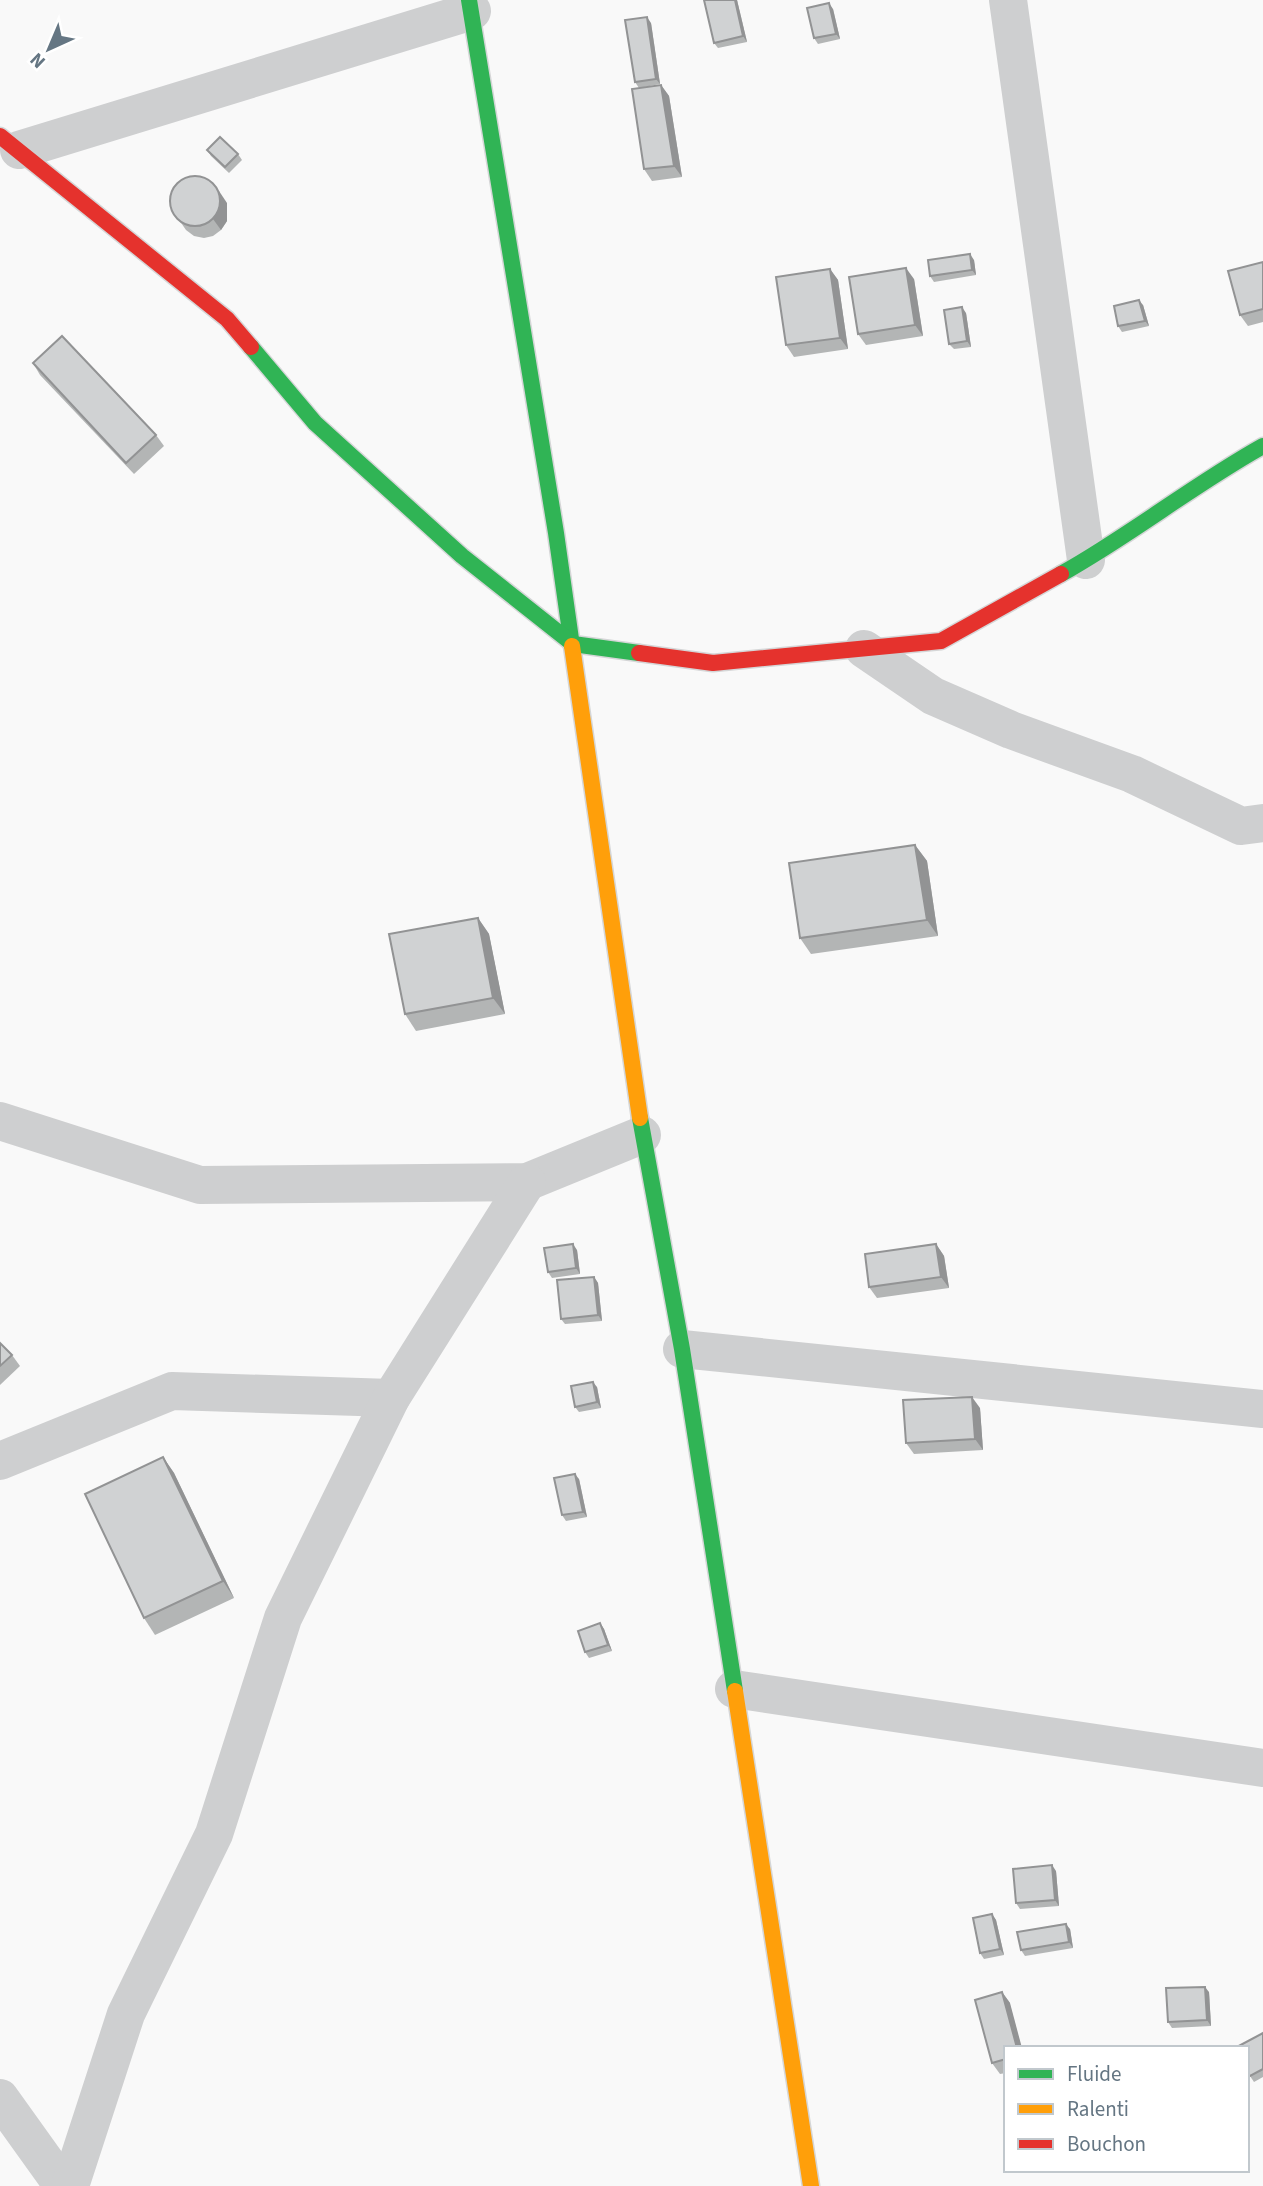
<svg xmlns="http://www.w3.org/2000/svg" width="1263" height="2186" font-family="'Source Sans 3',sans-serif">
<rect width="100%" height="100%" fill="#f9f9f9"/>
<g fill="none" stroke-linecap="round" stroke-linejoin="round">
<!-- fast casing -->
<g stroke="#d5d6d7" stroke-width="19">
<g id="fast">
<path d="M469,0L556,533L572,646"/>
<path d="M251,347L315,423L462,556L573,644L639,653"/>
<path d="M1061,574C1131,535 1193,485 1263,446"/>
<path d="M640,1118L682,1349L735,1691"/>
</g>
</g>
<!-- slow casing -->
<g stroke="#d5d6d7" stroke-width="19">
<g id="slow">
<path d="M572,646L640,1118"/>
<path d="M735,1691L811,2186"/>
</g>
</g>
<!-- jam casing -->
<g stroke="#d5d6d7" stroke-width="19">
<g id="jam">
<path d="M0,136L227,319L251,347"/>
<path d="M639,653L713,663L941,641L1061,574"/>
</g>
</g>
<!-- street -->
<g stroke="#cecfd0" stroke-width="38">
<path d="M1008,0L1086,560"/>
<path d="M19,150L472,11"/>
<path d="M864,649L933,696L1011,730L1132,774L1241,826L1263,823"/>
<path d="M0,1121L200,1185L527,1182L642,1135"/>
<path d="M682,1349L1263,1409"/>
<path d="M0,1461L172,1391L391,1398"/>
<path d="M734,1689L1263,1768"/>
<path d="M0,2098L63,2186"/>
<path d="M70,2186L126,2014L214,1834L283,1618L391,1398L527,1182"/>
</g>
<!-- fast -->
<use href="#fast" stroke="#30b455" stroke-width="16"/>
<!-- slow -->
<use href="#slow" stroke="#ff9f0a" stroke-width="16"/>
<!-- jam -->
<use href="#jam" stroke="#e5322d" stroke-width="16"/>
</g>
<!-- wall -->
<g fill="#b3b5b5">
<path d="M737,0L747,42L718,48L714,43Z"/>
<path d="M833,9L840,39L818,44L814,38Z"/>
<path d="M651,23L660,84L639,88L635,82Z"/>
<path d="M661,85L669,96L682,177L652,181L644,169Z"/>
<path d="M207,150L238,154L242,160L229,173L211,156Z"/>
<path d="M227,203V221L221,230L213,236L204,238L194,236L186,230L173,211Z"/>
<path d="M974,260L976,275L934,282L930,276Z"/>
<path d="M1263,262V322L1248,326L1240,315Z"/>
<path d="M830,269L838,280L848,349L794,357L786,345Z"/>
<path d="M914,279L923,336L866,345L858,334Z"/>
<path d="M1143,305L1149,326L1122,332L1118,326Z"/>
<path d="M966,313L971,347L954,349L949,344Z"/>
<path d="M33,363L156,435L164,446L134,474L40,375Z"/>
<path d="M915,845L927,861L938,936L811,954L800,938Z"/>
<path d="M478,918L489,934L505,1014L416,1031L405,1014Z"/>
<path d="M936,1244L944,1256L949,1288L877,1298L869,1287Z"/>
<path d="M577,1250L580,1274L552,1278L548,1272Z"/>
<path d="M594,1277L598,1283L602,1321L565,1324L561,1319Z"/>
<path d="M0,1343L12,1355L20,1366L0,1385Z"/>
<path d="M597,1387L601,1408L579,1412L575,1407Z"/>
<path d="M980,1408L983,1450L914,1454L906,1443Z"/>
<path d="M163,1457L174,1473L234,1598L155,1635L144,1618Z"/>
<path d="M579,1479L587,1517L566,1521L562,1515Z"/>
<path d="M600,1623L604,1629L612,1651L589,1658L585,1652Z"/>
<path d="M1056,1871L1059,1906L1020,1909L1016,1903Z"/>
<path d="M992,1914L996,1920L1004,1955L984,1959L980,1953Z"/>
<path d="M1070,1929L1073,1948L1025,1956L1021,1950Z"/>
<path d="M1002,1992L1010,2003L1006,2048V2073L1000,2074L992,2063Z"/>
<path d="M1209,1992L1211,2026L1172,2028L1168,2022Z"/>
<path d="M1263,2033V2077L1254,2082L1250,2076Z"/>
</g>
<!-- shaded-wall -->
<g fill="#929394">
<path d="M735,0H737L747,42L743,36Z"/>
<path d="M829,3L833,9L840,39L836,34Z"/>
<path d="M647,17L651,23L660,84L656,79Z"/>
<path d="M661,85L669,96L682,177L674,166Z"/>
<path d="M219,191L227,203V221L221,230L213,219Z"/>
<path d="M970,254L974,260L976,275L972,270Z"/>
<path d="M906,268L914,279L923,336L915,325Z"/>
<path d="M830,269L838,280L848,349L840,338Z"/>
<path d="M1139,300L1143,305L1149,326L1145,321Z"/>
<path d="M962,307L966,313L971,347L967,341Z"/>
<path d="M915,845L927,861L938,936L927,920Z"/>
<path d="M478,918L489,934L505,1014L493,998Z"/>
<path d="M573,1244L577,1250L580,1274L576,1268Z"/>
<path d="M936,1244L944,1256L949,1288L941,1277Z"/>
<path d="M594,1277L598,1283L602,1321L598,1315Z"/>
<path d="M593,1382L597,1387L601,1408L597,1402Z"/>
<path d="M972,1397L980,1408L983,1450L975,1439Z"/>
<path d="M163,1457L174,1473L234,1598L223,1581Z"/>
<path d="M575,1474L579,1479L587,1517L583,1512Z"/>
<path d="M600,1623L604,1629L612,1651L608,1645Z"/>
<path d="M1052,1865L1056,1871L1059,1906L1055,1900Z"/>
<path d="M992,1914L996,1920L1004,1955L1000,1949Z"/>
<path d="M1066,1924L1070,1929L1073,1948L1069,1942Z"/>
<path d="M1205,1987L1209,1992L1211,2026L1207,2020Z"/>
<path d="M1002,1992L1010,2003L1022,2048H1017Z"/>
</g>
<!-- building -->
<g fill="#d0d2d3" stroke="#929394" stroke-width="2">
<path d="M704,0H735L743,36L714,43Z"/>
<path d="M829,3L836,34L814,38L807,8Z"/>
<path d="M647,17L656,79L635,82L625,20Z"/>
<path d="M661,85L674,166L644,169L632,89Z"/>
<path d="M220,137L238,154L225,167L207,150Z"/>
<circle cx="195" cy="201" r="25"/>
<path d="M970,254L972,270L930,276L928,260Z"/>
<path d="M1263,262V309L1240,315L1228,271Z"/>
<path d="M906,268L915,325L858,334L849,277Z"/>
<path d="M830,269L840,338L786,345L776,277Z"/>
<path d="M1139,300L1145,321L1118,326L1114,306Z"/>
<path d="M962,307L967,341L949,344L944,310Z"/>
<path d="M62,336L156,435L126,463L33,363Z"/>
<path d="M915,845L927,920L800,938L789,863Z"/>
<path d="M478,918L493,998L405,1014L389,934Z"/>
<path d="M573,1244L576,1268L548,1272L544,1248Z"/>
<path d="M936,1244L941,1277L869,1287L865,1254Z"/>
<path d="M594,1277L598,1315L561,1319L557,1280Z"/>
<path d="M0,1343L12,1355L0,1366Z"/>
<path d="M593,1382L597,1402L575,1407L571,1386Z"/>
<path d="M972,1397L975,1439L906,1443L903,1400Z"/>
<path d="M163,1457L223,1581L144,1618L85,1494Z"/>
<path d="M575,1474L583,1512L562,1515L554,1478Z"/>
<path d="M600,1623L608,1645L585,1652L578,1631Z"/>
<path d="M1052,1865L1055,1900L1016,1903L1013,1869Z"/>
<path d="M992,1914L1000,1949L980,1953L973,1918Z"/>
<path d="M1066,1924L1069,1942L1021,1950L1017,1932Z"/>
<path d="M1205,1987L1207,2020L1168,2022L1166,1988Z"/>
<path d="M1002,1992L1017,2048H1006V2059L992,2063L975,2000Z"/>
<path d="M1263,2033V2069L1250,2076L1247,2072V2048H1235Z"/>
</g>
<!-- legend -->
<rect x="1004" y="2046" width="245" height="126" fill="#ffffff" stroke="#c1c8cd" stroke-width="2"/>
<rect x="1018" y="2069" width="35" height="10" fill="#30b455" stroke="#c1c8cd" stroke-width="2"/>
<text x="1067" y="2081" font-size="21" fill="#657683">Fluide</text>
<rect x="1018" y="2104" width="35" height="10" fill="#ff9f0a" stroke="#c1c8cd" stroke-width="2"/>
<text x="1067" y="2116" font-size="21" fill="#657683">Ralenti</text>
<rect x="1018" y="2139" width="35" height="10" fill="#e5322d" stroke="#c1c8cd" stroke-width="2"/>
<text x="1067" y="2151" font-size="21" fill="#657683">Bouchon</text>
<!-- north arrow -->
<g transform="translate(49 49) rotate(224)" stroke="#ffffff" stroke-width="5" paint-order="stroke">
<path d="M0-5L12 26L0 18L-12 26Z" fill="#657683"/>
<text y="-10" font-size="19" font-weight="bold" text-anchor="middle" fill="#657683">N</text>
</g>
</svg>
